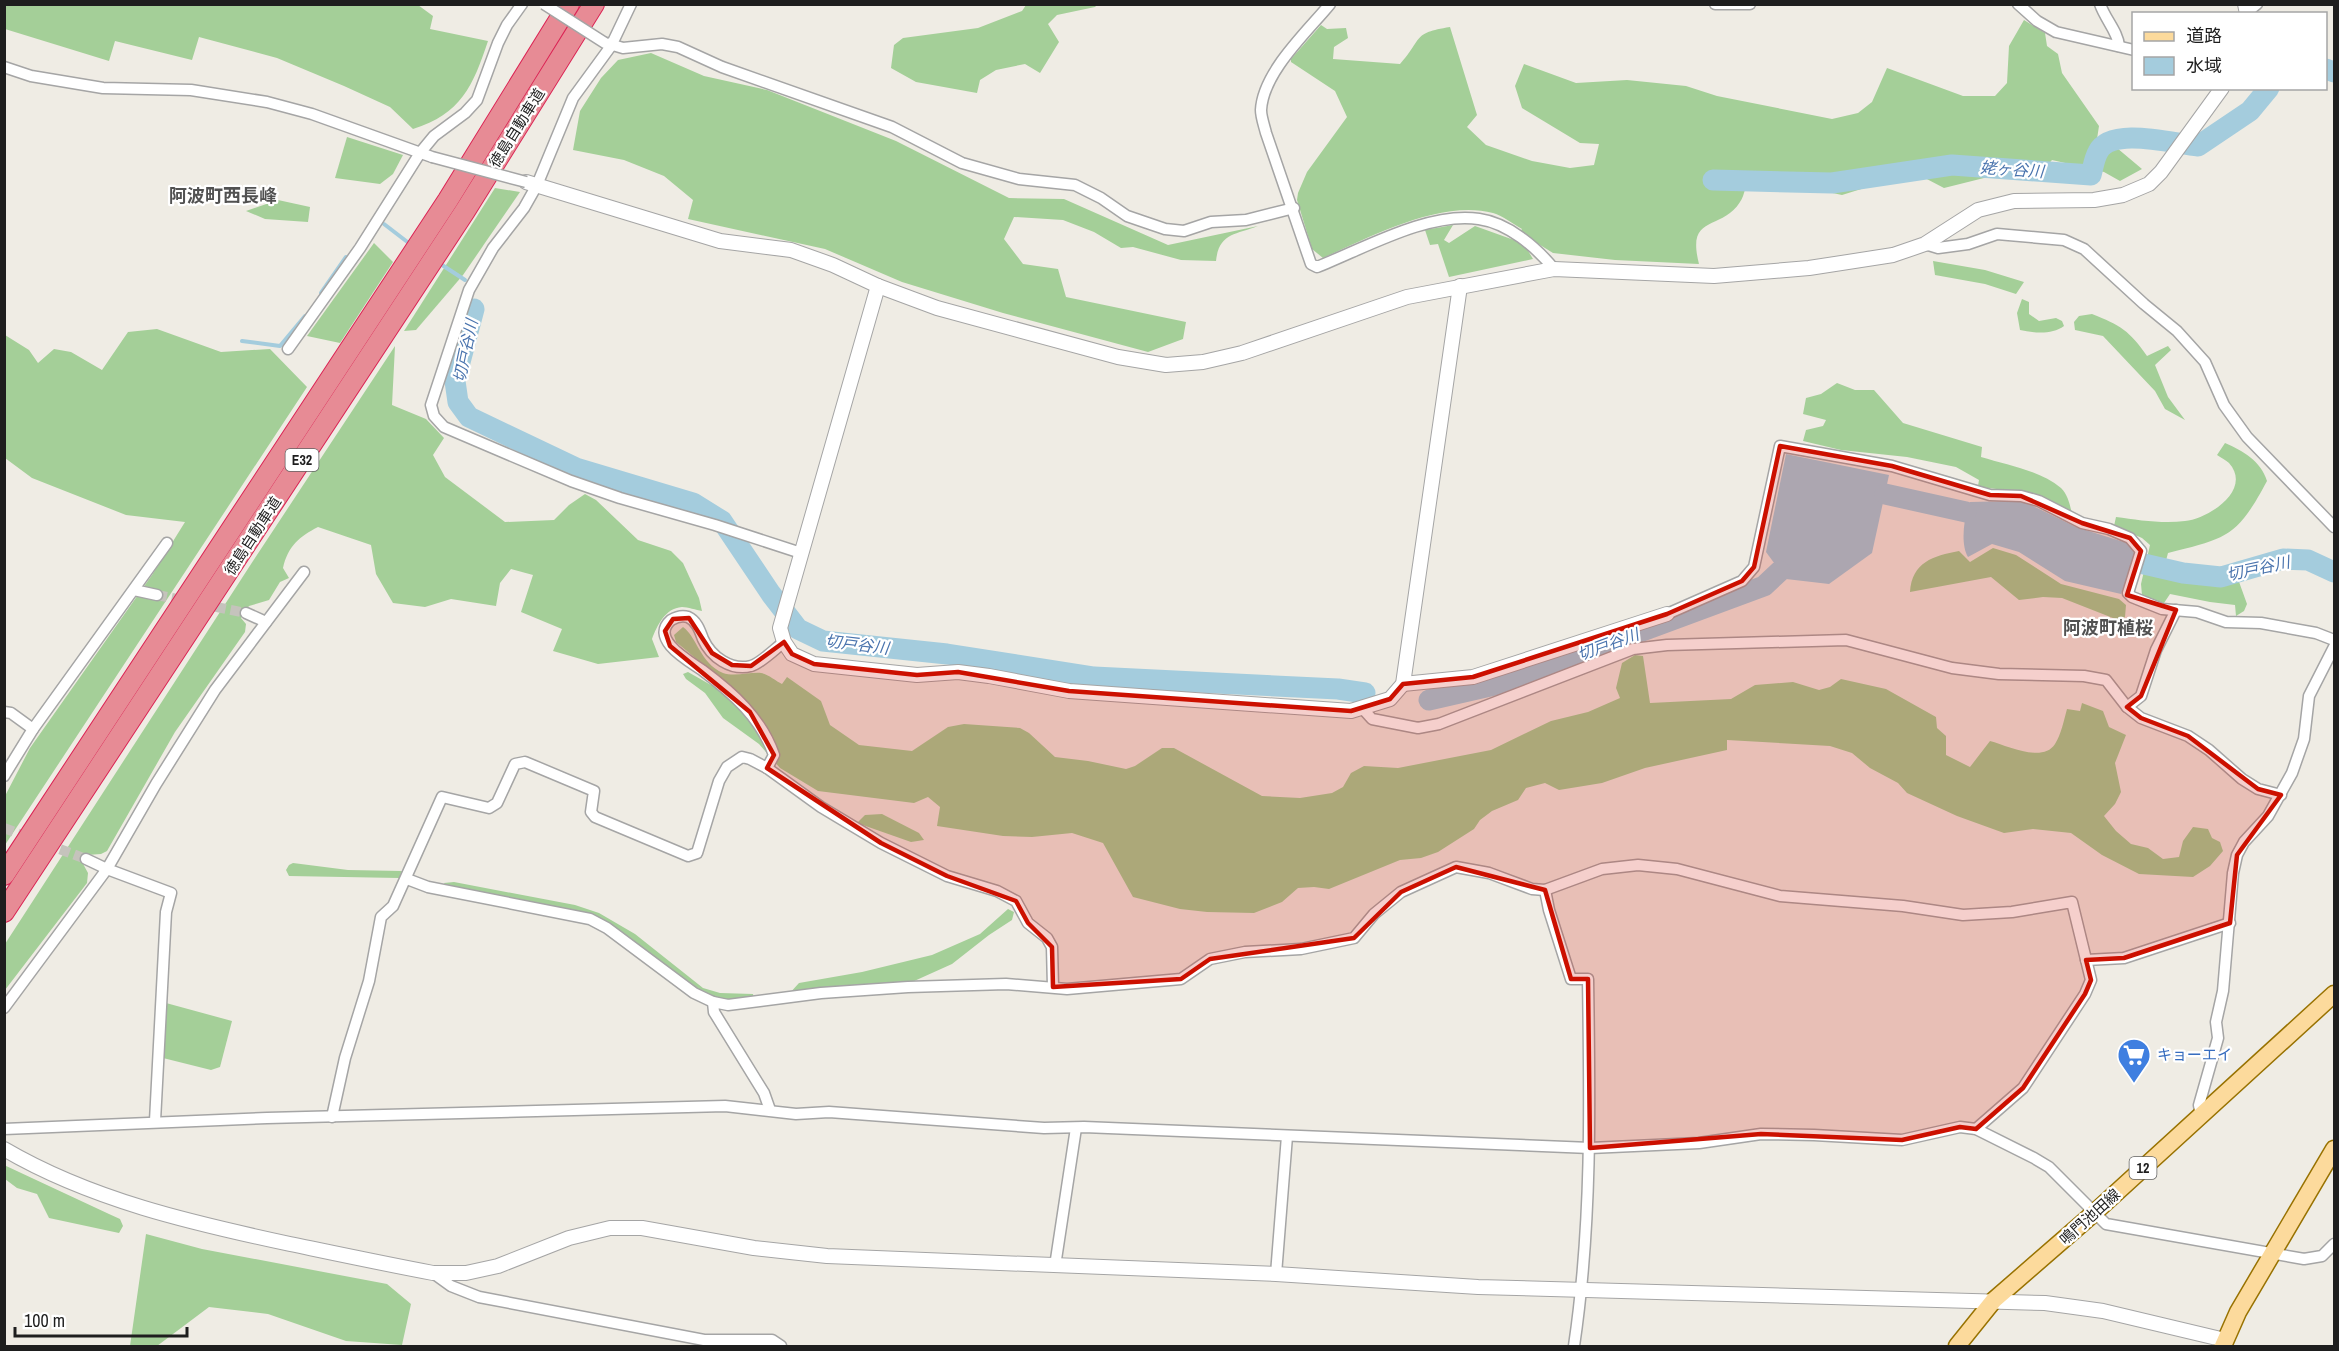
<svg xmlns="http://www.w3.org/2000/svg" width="2339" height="1351" font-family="'Archivo Narrow','Noto Sans JP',sans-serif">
<rect width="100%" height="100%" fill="#efece4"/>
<!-- forest -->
<g fill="#a4cf98">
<path d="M4,5H418L433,16L430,29L488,41C473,86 461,114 413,129L390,107L344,86L277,58L199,37L192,60L115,41L109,61L5,29Z"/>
<path d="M1026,5H1097L1095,7L1057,15L1048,24L1059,42L1040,73L1025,64L996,70L980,80L977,93L916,82L891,68L894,45L903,38L978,28L1022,11Z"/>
<path d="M2024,20L2045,33L2047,46L2058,54L2062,73L2099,126L2097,139L2117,148L2142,169L2120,181L2104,172L2052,160L2045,168L1996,175L1944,188L1921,176L1887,181L1842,195L1748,175C1746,183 1745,195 1740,202C1721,232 1686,213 1699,264L1615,260L1553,253L1532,240L1527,249L1533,259L1449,277L1438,244L1430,245L1425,230L1453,225L1444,240L1449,243L1475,226L1514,240L1522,229C1513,224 1503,216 1493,213C1441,199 1370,237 1323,258L1312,249L1297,200L1298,193L1307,172L1347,117L1335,91L1291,62V59L1321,25L1327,29L1346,28L1348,38L1334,47L1333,59L1400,64C1423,39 1411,33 1450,27L1477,115L1467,127L1486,145L1532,161L1570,168L1594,165L1599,144L1580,143L1522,108L1515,86L1524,64L1576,83L1627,80L1686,86L1717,96L1832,119L1858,113L1872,102L1887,68L1963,96H1995L2007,83L2009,46Z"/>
<path d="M651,53L704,76L767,90L896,141L1009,198L1064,199L1168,245L1258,226C1235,235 1219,233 1216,261L1181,260L1133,247L1121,248L1094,232L1063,220L1014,217L1004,239L1023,264L1058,269L1066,297L1186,322L1183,339L1148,352L1003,313L902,282L825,249L688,219L693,200L664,176L624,160L573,150L580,111L601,78L618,60Z"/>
<path d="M347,137L403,155L393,174L380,184L335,178Z"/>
<path d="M495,188L520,192L463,275L416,330L404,331Z"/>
<path d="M278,200L310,207L308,222L265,219L246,211Z"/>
<path d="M374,243L393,262L340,343L307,336Z"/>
<path d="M1933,261L1985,270L2024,282L2016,294L1985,284L1935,275Z"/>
<path d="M2022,299L2029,302V314L2039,321L2056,318L2062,321L2064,326C2052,335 2034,333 2020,330L2017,313Z"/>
<path d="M2092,314C2120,325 2130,331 2147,356L2168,346L2171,350L2155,365L2168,397L2185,420L2165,409L2155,391L2103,336L2075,330L2074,322L2079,316Z"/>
<path d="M157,329L221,352L270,349L307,387L5,845V796L30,748L152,575L185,522L126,515L32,478L5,458V335L29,350L38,363L54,349L71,352L102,370L128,332Z"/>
<path d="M395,346L392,405L426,419L444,438L433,455L445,477L505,522L554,520L569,505L585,494L596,500L638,540L671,551L683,563L699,598L702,611C696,610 688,607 682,607C665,608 657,626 652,639L659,657L598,664L553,651L562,629L521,612L533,575L511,569L500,583L496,606L451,599L425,607L393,603L376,574L371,545L318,527C299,537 288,546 283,568L289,578L280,582L269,600L249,606L241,618L246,624L245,632L175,732L107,851L101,854L87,855L82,862L88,873L87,883L5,990V944L253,561Z"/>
<path d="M1837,383L1855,390H1874L1903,423L1982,447L1981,457C2007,465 2039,470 2061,488C2068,495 2070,505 2072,514C2056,503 2041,493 2021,491C2006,489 1993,490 1978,486L1979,480L1956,467L1907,457L1841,450L1803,441L1806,430L1823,426L1826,420L1803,414L1806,398L1821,394Z"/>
<path d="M2225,443C2243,451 2261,461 2267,481C2237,537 2228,538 2168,553L2163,572L2218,582L2238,579L2247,604L2244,611L2236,616L2235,605L2210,602L2170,594L2164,603L2142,595L2141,584L2150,545L2142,538L2114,526L2116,517C2138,520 2163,524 2185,521C2208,519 2253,490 2229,463C2226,460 2221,458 2217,455Z"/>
<path d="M1993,548L2016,555L2061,584L2119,599L2126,605L2125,617L2118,620L2062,598L2043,597L2019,600L1991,577L1910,592C1912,562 1933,556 1959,551L1970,562Z"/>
<path d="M683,627C697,637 700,663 723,673C734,677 750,672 761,673C768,674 776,681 782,684L787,677L821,701L830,725L859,745L912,751L948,727L964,724L1020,728L1029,733L1055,757L1088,761L1126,769L1135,766L1162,748H1174L1262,796L1300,798L1332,793L1343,787L1351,773L1364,766L1398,768L1491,750L1551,721L1588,712L1620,698L1616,688L1622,663L1635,655L1643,656L1650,703L1731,699L1755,685L1793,682L1819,690L1830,687L1841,679L1886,689L1936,717L1937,728L1946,736V755L1970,767L1990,741C2008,746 2043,763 2055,744C2061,735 2064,720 2067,709L2080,711L2082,703L2103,711L2109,727L2126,735L2115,763L2121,792L2115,804L2104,816L2116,831L2131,844L2148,848L2163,859L2179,857L2183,841L2193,827L2208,829L2212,838L2220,842L2223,851L2210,866L2193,877L2139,874L2102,855L2071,833L2033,829L2004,833L1957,816L1907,793L1898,783L1870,768L1852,753L1830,746L1727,740V750L1645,768L1602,783L1559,790L1545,783L1526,788L1518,800L1492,811L1480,820L1474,829L1438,852L1421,858L1400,860L1329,889L1314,887L1298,888L1282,902L1254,913L1207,912L1180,909L1133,897L1103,843L1072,833L1032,837L1003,836L937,826L940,807L928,797L914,803L818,791L780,768L759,744L723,718L705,693L686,679L683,674L688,672L711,685L723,681L676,642L674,635Z"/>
<path d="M882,814L919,833L924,840L911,842L857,823L865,815Z"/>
<path d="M293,863L348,870L402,871L399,878L289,876L286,870L289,865Z"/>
<path d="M454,882L575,905L599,913L635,934L703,988L720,993L753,994L754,999L731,1000L705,995L614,926L593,916L446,887L444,883Z"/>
<path d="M1008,909L1014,912L1012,920L989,935L952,964L912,982L789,994L799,983L862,972L932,955L980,934Z"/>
<path d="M166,1003L232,1021L220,1067L211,1070L163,1058Z"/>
<path d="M4,1165L109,1214L120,1219L123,1226L119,1233L49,1218L37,1194L17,1188L5,1179Z"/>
<path d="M146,1234L202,1249L387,1284L411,1304L402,1345L346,1341L268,1314L209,1307L157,1346H130Z"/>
</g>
<!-- water -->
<g fill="#a4ccdd">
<path d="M1786,454L1889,475L1872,553L1829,584L1786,579L1766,552Z"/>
<path d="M2011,501L2027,503L2076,527L2127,543L2135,554L2121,594L2065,581L2019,552L1992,544L1968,557C1960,544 1964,516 1970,502Z"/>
</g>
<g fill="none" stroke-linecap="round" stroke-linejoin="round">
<!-- stream -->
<g stroke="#a4ccdd" stroke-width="4">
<path d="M384,224L410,244"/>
<path d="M439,263L465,280"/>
<path d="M321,293L346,257"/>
<path d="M242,341L280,346L305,316"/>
</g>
<!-- river -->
<g stroke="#a4ccdd" stroke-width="21">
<path d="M2326,69L2334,72"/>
<path d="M1713,180L1832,183L1952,165L2091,175C2093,168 2094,159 2098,152C2111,126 2174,144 2198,146L2250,111L2269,88"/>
<path d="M474,309L455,381L458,402L469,417L576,468L693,503L722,521L771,594L798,629L823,641L947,654L1094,677L1338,689L1365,693"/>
<path d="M1885,494L1966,512"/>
<path d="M2144,564L2183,573L2221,577L2283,559L2308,560L2334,572"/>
<path d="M1429,700L1499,684L1764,586L1780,571"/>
</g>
<!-- minor-tunnel -->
<g stroke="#c5c3bc" stroke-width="10" stroke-dasharray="10 5" stroke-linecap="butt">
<path d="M157,595L246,613"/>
<path d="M4,828L86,859"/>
</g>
<!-- minor casing -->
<g stroke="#a5a5a5" stroke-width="13">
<g id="minor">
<path d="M631,4L611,46L573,98L537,185L524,208L493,248L469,290L431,405L434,416L444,427L571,481L620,498L715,525L801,553"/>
<path d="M1330,4C1307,32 1263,72 1261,110C1261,117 1264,125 1266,133L1311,264L1317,267C1363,249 1429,211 1479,219C1508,223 1536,247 1554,269"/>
<path d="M1715,4H1750"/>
<path d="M2018,4L2037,21L2056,32L2134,50"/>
<path d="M2100,4C2105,19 2118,32 2119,46"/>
<path d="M2245,14L2257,4"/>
<path d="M606,43L623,48L662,44L678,47L722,67L892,127L962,163L1019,179L1075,185L1101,198L1127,216L1165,229L1184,231L1211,222L1246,220L1294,208"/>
<path d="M4,67L31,76L103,88L191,90L267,102L312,114L432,157"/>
<path d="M1925,244L1938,248L1968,244L1997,234L2064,240L2084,249L2144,304L2177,331L2205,362L2224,405L2247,437L2334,527"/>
<path d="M288,349L360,248L420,153L434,136L465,113L477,100L498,43L507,25L522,4"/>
<path d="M134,590L157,595"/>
<path d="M246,613L266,622"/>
<path d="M1667,614L1742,581L1754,567L1780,446L1892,466L1990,495L2021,496L2039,501L2082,523L2109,529L2130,538L2141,551L2128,593L2132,597L2162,609L2197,612L2226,622L2261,623L2316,633L2334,640"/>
<path d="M2127,707L2141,696L2156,650L2176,610"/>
<path d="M1363,709L1372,719L1418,728L1439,724L1633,649L1667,645L1846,640L1952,668L1999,674L2084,676L2106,680L2127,707L2141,718L2188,736L2209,750L2242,779L2258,789L2281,795"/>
<path d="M4,712L11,713L33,729"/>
<path d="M767,768L774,755C761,718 733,693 702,670C689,661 649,639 671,620C676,617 682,615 688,617C697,621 700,631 703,639C711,657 731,671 751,666C760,664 776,648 784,642"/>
<path d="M4,776L33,729L167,543"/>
<path d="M86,859L107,869L171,893L166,912L155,1121"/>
<path d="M407,879L428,887L590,919L607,928L694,993L713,1002L728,1005L821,993L908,987L1006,984L1067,989L1181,979L1210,959L1245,952L1301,949L1354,938L1374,914L1401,892L1456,867L1489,873L1532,889L1545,890L1602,869L1638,865L1677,869L1780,896L1903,906L1963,915L2012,912L2072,902L2091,980L2085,994L2023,1088L1976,1129"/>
<path d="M1545,890L1549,910L1571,979H1588C1590,1102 1592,1225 1574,1346"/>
<path d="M2086,960L2124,958L2230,923"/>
<path d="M713,1002L714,1012L764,1093L770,1110"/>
<path d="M4,1008L107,869L156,784L215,690L304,572"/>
<path d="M2201,1116L2199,1105L2218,1038L2216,1022L2223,991L2233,873L2237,855L2244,842L2268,816L2292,773L2304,739L2309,696L2334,647"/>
<path d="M332,1117L345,1058L369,981L381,917L393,906L442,797L489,808L497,803L515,764L525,762L594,791L591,812L595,817L688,856L697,853L719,781L727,767L742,757L750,759L767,768L821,807L881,843L947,876L997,891L1016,901L1028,923L1047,938L1052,947L1053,987"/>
<path d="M4,1129L267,1118L725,1106L796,1114L829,1112L1044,1128L1084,1127L1590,1148L1699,1143L1761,1134L1814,1135L1902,1140L1960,1127L1976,1129L2034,1158L2049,1167L2106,1224L2304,1259L2322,1256L2334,1244"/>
<path d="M1055,1266L1076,1128"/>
<path d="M433,1273L451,1286L479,1297L704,1340H772L781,1346"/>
<path d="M1276,1274L1287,1136"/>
</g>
</g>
<!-- tertiary casing -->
<g stroke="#a5a5a5" stroke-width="16">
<g id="tertiary">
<path d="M2245,4L2247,14"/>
<path d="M526,182L720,241L791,250L833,265L878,286L937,308L1118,357L1166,365L1203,362L1242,353L1407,297L1554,269L1714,276L1809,268L1893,255L1925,244L1978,210L2014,201L2094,200L2123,195L2149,184L2161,172L2222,88"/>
<path d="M878,286L780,628L784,642L792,654L814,664L917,675L958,672L989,676L1069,691L1351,711L1390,699L1403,684L1460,286"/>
<path d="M1403,684L1473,677L1667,614"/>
<path d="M4,1149C91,1200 192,1223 290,1244C338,1254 385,1264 433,1273H466L498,1266L569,1238L610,1228H642L754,1248L827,1256L1276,1274L1478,1287L2045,1303L2103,1311L2225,1340"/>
</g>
</g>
<!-- primary casing -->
<g stroke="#987200" stroke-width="19">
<g id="primary">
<path d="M1957,1346L1994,1300L2094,1213L2334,994"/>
<path d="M2223,1346L2238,1312L2334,1149"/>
</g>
</g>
<!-- motorway casing -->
<g stroke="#db2354" stroke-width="22">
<g id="motorway">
<path d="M4,875L448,200L569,4"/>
<path d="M4,912L465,211L594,4"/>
</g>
</g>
<!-- minor -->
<use href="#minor" stroke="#fff" stroke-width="10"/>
<!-- tertiary -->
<use href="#tertiary" stroke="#fff" stroke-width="14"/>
<!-- primary -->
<use href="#primary" stroke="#fcda9c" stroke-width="16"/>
<!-- motorway -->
<use href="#motorway" stroke="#e78b95" stroke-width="20"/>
<!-- minor-bridge casing -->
<g stroke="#a5a5a5" stroke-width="13" stroke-linecap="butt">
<g id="minor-bridge">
<path d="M544,4L605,43"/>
<path d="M432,157L526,182"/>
</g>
</g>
<!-- minor-bridge -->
<use href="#minor-bridge" stroke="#fff" stroke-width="10"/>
</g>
<!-- marked area -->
<path fill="#cc1000" fill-opacity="0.2" stroke="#cc1000" stroke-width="4.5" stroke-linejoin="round" d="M1780,446L1892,466L1990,495L2021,496L2082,523L2130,538L2141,551L2127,595L2176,610L2141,696L2127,707L2141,718L2188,736L2258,789L2281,795L2237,855L2230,923L2124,958L2086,960L2091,980L2085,994L2023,1088L1976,1129L1960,1127L1902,1140L1761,1134L1590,1148L1588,979H1571L1545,890L1456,867L1401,892L1354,938L1210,959L1181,979L1053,987L1052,947L1028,923L1016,901L947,876L881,843L767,768L774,755L750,712L670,646L665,631L673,619L689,618L712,653L732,665L751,666L784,642L792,654L814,664L917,675L958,672L1069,691L1351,711L1390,699L1403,684L1473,677L1667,614L1742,581L1754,567Z"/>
<!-- icons -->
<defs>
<g id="supermarket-pin" transform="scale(1.725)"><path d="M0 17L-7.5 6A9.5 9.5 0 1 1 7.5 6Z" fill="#3f7fe0" stroke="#fff"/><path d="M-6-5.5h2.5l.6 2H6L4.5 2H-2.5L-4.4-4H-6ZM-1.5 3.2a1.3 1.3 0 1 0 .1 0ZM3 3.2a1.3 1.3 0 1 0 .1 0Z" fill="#fff"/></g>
</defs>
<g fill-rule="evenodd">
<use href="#supermarket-pin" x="2134" y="1055"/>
</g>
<g text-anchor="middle" stroke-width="4.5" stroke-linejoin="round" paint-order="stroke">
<!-- shield labels -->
<g fill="#fff" stroke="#626262" stroke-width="1.5">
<rect x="285.5" y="449" width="33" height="22" rx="4.5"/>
<rect x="2129.5" y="1157" width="27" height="22" rx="4.5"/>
</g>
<g font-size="14" font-weight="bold" fill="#1e1e1e">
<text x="302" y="465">E32</text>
<text x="2143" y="1173">12</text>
</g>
<!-- street labels -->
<g font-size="15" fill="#1e1e1e" stroke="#fff">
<text transform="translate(517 128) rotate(-58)" y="5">徳島自動車道</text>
<text transform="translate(253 536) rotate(-57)" y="5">徳島自動車道</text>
<text transform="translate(2090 1217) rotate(-42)" y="5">鳴門池田線</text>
</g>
<!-- shop labels -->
<g font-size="15" fill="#366cbe" stroke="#fff" text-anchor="start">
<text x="2157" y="1060">キョーエイ</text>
</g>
<!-- water labels -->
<g font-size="16" font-style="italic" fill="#4a74ae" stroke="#fff">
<text transform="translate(2012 169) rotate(4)" y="6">姥ヶ谷川</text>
<text transform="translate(465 351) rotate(-78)" y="6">切戸谷川</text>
<text transform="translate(2258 568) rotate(-12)" y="6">切戸谷川</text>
<text transform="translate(857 644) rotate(7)" y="6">切戸谷川</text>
<text transform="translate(1608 644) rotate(-20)" y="6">切戸谷川</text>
</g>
<!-- quarter labels -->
<g font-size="18" font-weight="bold" fill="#515151" stroke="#fff">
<text x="223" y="202">阿波町西長峰</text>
<text x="2108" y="634">阿波町植桜</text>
</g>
</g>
<!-- border -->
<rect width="2339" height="1351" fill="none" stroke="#1e1e1e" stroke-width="12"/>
<!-- legend -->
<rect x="2132" y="12" width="195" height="78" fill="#ffffff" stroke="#a5a5a5" stroke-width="1.5"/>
<rect x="2144" y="32" width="30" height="9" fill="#fcda9c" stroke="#a5a5a5" stroke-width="1.5"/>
<text x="2186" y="42" font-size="18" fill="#1e1e1e">道路</text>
<rect x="2144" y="57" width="30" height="18" fill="#a4ccdd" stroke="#a5a5a5" stroke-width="1.5"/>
<text x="2186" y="72" font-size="18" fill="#1e1e1e">水域</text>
<!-- scale -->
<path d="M15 1327v9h172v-9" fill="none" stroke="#1e1e1e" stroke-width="3"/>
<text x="24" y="1327" font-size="18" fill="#1e1e1e" stroke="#ffffff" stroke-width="4.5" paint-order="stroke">100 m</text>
</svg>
